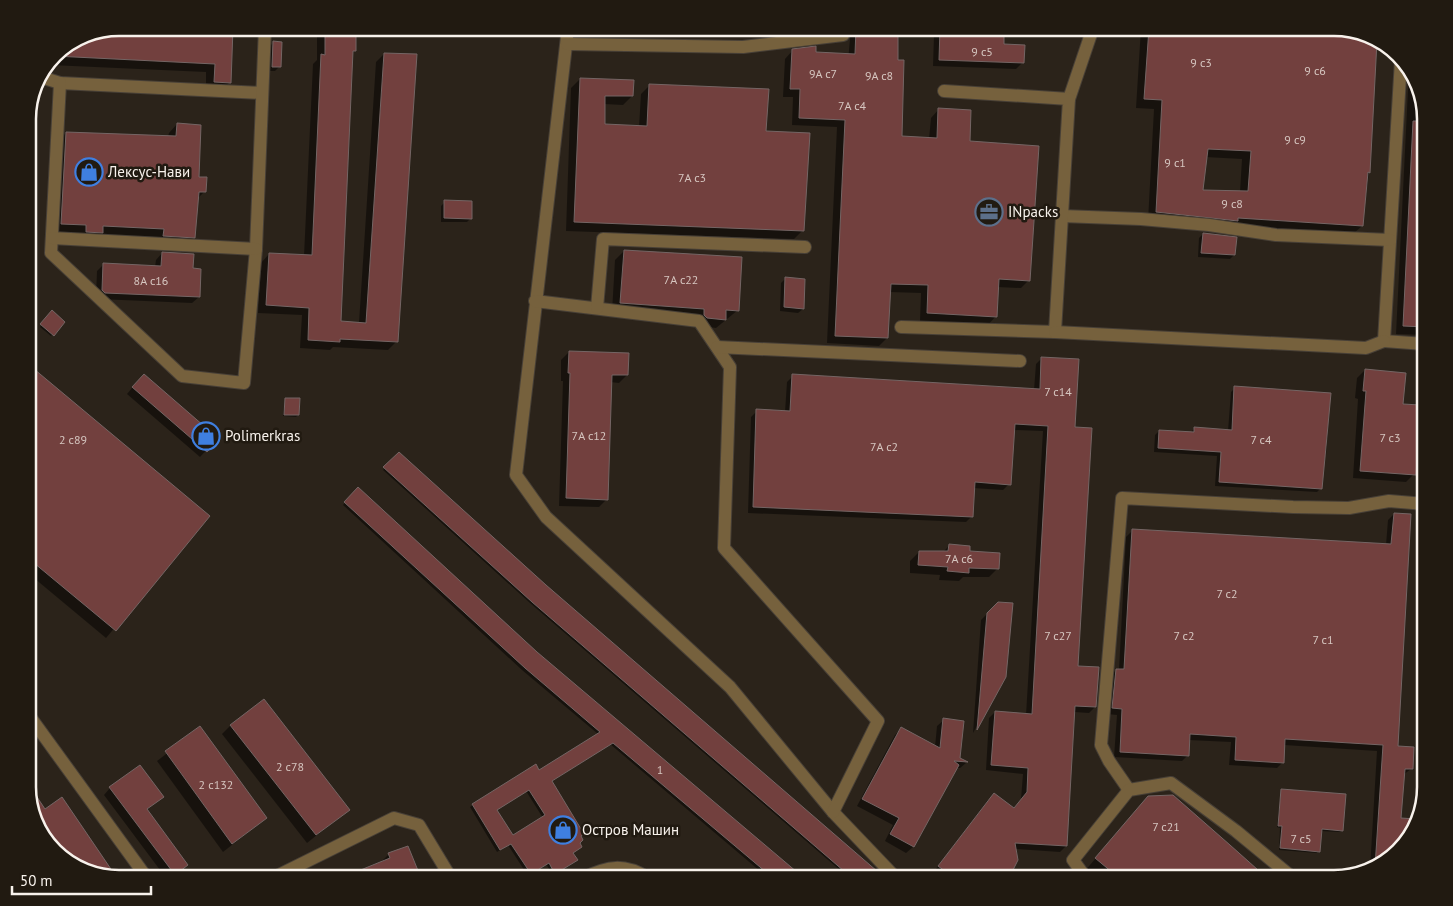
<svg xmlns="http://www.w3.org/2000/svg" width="1453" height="906" font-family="'PT Sans',sans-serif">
<rect width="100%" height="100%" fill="#2b231a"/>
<!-- shadow -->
<g fill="#0007" fill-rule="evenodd">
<path d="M120,28H232L229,83L220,92L206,91V72L50,65L55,54L85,34Z"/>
<path d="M317,28H355V50L351,54L339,322L359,323L376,62L385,53L396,342L388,350L333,347L330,350L300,348L302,315L258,313L261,263L269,254L304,256L313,64L317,60Z"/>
<path d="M625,28H671L670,29Z"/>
<path d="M706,28H825L822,30H816L807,38L706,33Z"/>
<path d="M851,28H897L901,137L929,139L931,118L939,109L968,142L1029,280L1021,288L997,287L996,316L988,325L920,321L921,293L889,292L887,338L879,346L827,343L837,127L792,125L793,97H783L785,59L793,50L848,61Z"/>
<path d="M941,28L1003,30V45L1023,62L1016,69L933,66L934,35Z"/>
<path d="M1134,28H1333L1375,40L1369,172L1362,226L1353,234L1148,221L1154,109L1136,108L1141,28ZM1205,157L1242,159L1240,192L1202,191Z"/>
<path d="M273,43L279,67L275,71H268L269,47Z"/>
<path d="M1409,69L1413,74L1425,119V335L1396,334Z"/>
<path d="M580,79L632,96L623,105L604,104V125L639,127L641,94L650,85L765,133L803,230L794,239L566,231L571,88Z"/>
<path d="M177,124L204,192L197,199L194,237L185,246L155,244V237L52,233L57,142L66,133L168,137L169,133Z"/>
<path d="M445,202L471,218L467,222H441V206Z"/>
<path d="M1203,234L1234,255L1230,259L1198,257L1199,238Z"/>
<path d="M624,251L738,310L716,328L612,312L615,260Z"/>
<path d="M162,253L192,269L199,297L192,303L98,299L96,297L97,271L104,264L155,267L156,260Z"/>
<path d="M785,279L803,309L798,313L780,311L781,283Z"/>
<path d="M52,312L64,322L51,336L40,327Z"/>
<path d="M569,352L627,375L619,383L610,382L607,499L599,507L559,506L563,381H561V360Z"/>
<path d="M1042,358L1073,428L1076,667L1095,707L1089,713L1074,712L1066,846L1060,852L1015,849L1011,872L1018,878H940L933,873L988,800L1013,809L1021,799L1023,774L986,770L989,718L995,712L1026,715L1043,431L1013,430L1009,484L1003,490L973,488L972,516L966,522L748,513L751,417L757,411L785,412L787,382L793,376L1034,390L1036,364Z"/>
<path d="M28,366L209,516L106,638L28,573Z"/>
<path d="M1365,370L1402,405L1414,474L1406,482L1353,478L1358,399L1355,398L1357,378Z"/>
<path d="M137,382L217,439L200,457L127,394Z"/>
<path d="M1235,388L1330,394L1326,455L1323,458L1321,488L1317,492L1215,486L1217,456L1154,452L1155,435L1159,431L1190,433L1195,428L1228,431L1231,392Z"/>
<path d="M285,399L298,415L296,417L283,416Z"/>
<path d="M399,453L545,586L884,878H849L530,603L383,470Z"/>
<path d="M358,489L536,653L802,878H768L610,744L551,782L579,836V843L572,853L574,862L553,875L546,864L528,876L508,845L497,852L470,807L535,766L539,772L598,734L522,670L343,505ZM526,791L543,818L512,837L496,810Z"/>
<path d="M1394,514L1397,747L1411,769L1403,775L1400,819L1415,820L1410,837L1379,866L1370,869L1377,751L1284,745L1283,762L1277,768L1229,765L1231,742L1188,740V755L1182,761L1114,757L1117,715L1107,714L1110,676L1116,670H1119L1126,537L1132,531L1386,545L1388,520Z"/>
<path d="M949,546L968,553L998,568L989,577H963L959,581L939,580L940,575L910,573V561L919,552H943Z"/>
<path d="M998,603L1005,676L973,733L981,620Z"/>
<path d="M944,720L959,759L966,763L960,768H955L913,847L906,853L885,841L893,825L857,806L895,735L901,729L935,747L937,726Z"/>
<path d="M231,725L348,810L307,843L222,734Z"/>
<path d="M200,728L266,818L223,852L157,761Z"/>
<path d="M28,785L45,811L115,877L69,863L40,833L28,792Z"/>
<path d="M110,788L162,797L146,810L187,865L180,871L171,878H166L104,795Z"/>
<path d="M1281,790L1342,830L1340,832L1320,831L1317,853L1279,850L1280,828L1277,827Z"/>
<path d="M1173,797L1265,878H1092L1084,872L1136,811Z"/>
<path d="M408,848L420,878H348L354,873L380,863L389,854Z"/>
</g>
<!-- building -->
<g fill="#72403e" stroke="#746564" fill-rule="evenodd">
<path d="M120,28H233L231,83L214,82L215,64L54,56L85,34Z"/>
<path d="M325,28H356V51H353L341,321L366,323L384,53L417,54L398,342L340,339V342L308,340L309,308L266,305L269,253L312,255L321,54L325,55Z"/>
<path d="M793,28H817V30L793,33Z"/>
<path d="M856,28H898V60H904L902,136L937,138L938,108L971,110L970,141L1039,146L1030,281L999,279L997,317L927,313L928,285L891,284L888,338L835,336L845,120L799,118L800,89H790L792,49L816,46V52L855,54Z"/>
<path d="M940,28L1004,29V44L1025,45L1024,63L939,60Z"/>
<path d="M1149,28H1333L1377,41L1370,173L1368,172L1363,226L1238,218V221L1156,212L1162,100L1144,99ZM1208,149L1251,151L1248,191L1203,190Z"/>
<path d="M273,41L282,42L281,67H272Z"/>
<path d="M580,78L634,80L633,96H605V124L647,126L649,84L769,89L766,131L810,133L804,231L574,222Z"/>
<path d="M1413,121H1426V327L1403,326Z"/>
<path d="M177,123L201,125L199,177H207L206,192H199L195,238L163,236L164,229L103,226V233L86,232V225L61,224L66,132L176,136Z"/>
<path d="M444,200L472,201V219L444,218Z"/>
<path d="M1203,233L1237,237L1235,255L1201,253Z"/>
<path d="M624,250L742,257L739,311L726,310V320L707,318L704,315V309L620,303Z"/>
<path d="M162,252L194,254L193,268L201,269L200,297L105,293L102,290L103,263L161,266Z"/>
<path d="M785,277L805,279L804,309L784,307Z"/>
<path d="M52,310L65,322L54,336L40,324Z"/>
<path d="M569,351L629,353L628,375H612L608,500L566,498L570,373H568Z"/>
<path d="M1041,357L1079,359L1075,427L1092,428L1078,666L1099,667L1096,707L1075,706L1067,846L1015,843L1018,860L1009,878H954L938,866L994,793L1014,808L1027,792L1028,768L991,765L995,711L1032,714L1048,426L1015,424L1011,485L975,482L973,517L753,507L756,409L790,411L792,374L1040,389Z"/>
<path d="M28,364L210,516L116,631L28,558Z"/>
<path d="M1365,369L1406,373L1403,404L1420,405L1416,475L1360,471L1366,391H1363Z"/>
<path d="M144,374L219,439L207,452L132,387Z"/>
<path d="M1234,386L1331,393L1322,489L1219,482L1221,452L1158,448L1159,430L1194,432V427L1232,430Z"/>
<path d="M285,398H300L299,415H284Z"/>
<path d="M399,452L546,585L885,878H852L532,602L383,467Z"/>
<path d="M358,487L537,652L804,878H773L613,743L552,781L584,834L581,836L583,840L580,843L582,847L573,853L578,860L555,874L549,863L531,874L511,844L500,850L472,804L536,764L539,770L600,732L525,668L344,502ZM529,790L545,815L513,835L497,810Z"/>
<path d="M1394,513L1411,514L1398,746L1414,747L1413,769H1405L1401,818L1416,819L1410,837L1379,866L1375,867L1383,745L1285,739L1284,763L1235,760L1236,737L1190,734L1189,756L1120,752L1122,709L1112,708L1116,669H1124L1132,529L1391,544Z"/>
<path d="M949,544L970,546V551L1000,553L999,569L969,568V573L947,571L948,567L918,565L919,551H948Z"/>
<path d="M998,602L1013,603L1006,677L977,730L987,613Z"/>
<path d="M264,699L350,810L316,835L230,725Z"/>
<path d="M943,718L964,721L960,758L968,762L954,761L959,765L914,847L890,834L899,818L862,799L901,727L940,748Z"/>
<path d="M200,726L267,818L232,844L165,751Z"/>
<path d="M140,765L164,797L147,809L188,865L175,875L109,787Z"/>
<path d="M29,785L45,809L62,797L117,878L69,863L40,833L28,792Z"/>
<path d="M1281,789L1346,794L1343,831L1322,829L1320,852L1280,848L1282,826H1278Z"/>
<path d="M1173,795L1230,845L1267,878H1119L1095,858L1148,796Z"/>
<path d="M408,846L421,878H341L390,858L388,853Z"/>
</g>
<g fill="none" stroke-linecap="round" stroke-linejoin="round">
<!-- minor casing -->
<g stroke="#484037" stroke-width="14">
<g id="minor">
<path d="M568,28L516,475L546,517L730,687L833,812L896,878"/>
<path d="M567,44L743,47L843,35L844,28"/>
<path d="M1401,60L1384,341L1425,344"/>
<path d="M44,78L60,83L262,93"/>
<path d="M60,83L51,253L182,376L244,383L256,249L265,28"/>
<path d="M1069,99L1093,28"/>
<path d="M1062,216L1141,219L1209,225L1276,235L1390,240"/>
<path d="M52,238L256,249"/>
<path d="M535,301L699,321L730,367L724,548L878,721L833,812"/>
<path d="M597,308L603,239L805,247"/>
<path d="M901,327L1055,332L1069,99L944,91"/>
<path d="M1055,332L1366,348L1384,341"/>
<path d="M717,347L1020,361"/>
<path d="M28,714L147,878"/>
<path d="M1129,790L1109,761L1101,745L1122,498L1293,507L1349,508L1389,501L1425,504"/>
<path d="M273,878L394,818L419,825L451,878"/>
<path d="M583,878C608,866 624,863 648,878"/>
<path d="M1086,878L1073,860L1129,790L1171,783L1236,831L1293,878"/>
</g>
</g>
<!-- minor -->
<use href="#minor" stroke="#76613d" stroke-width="12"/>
</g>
<!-- icons -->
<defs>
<g id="shop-ring" transform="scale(1.4375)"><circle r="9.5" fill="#211a11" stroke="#3f7fe0" stroke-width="1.5"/><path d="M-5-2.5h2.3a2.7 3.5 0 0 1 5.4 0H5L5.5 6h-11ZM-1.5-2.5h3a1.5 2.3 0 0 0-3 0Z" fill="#3f7fe0"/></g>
<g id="office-ring" transform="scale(1.4375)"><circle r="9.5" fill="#211a11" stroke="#5c6f8a" stroke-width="1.5"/><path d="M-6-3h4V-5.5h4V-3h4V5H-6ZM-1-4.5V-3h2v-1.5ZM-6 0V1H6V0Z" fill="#5c6f8a"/></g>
</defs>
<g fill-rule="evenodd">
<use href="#shop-ring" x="89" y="172"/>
<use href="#office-ring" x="989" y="212"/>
<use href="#shop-ring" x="206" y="436"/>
<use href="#shop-ring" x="563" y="830"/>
</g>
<g text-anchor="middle" stroke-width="5" stroke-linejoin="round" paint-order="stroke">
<!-- number labels -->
<g font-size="12" fill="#d6c6c0">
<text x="982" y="56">9 с5</text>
<text x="1201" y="67">9 с3</text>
<text x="1315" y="75">9 с6</text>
<text x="823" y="78">9А с7</text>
<text x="879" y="80">9А с8</text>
<text x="852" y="110">7А с4</text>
<text x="1295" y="144">9 с9</text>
<text x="1175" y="167">9 с1</text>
<text x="692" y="182">7А с3</text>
<text x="1232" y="208">9 с8</text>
<text x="681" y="284">7А с22</text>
<text x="151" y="285">8А с16</text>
<text x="1058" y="396">7 с14</text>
<text x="589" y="440">7А с12</text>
<text x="1390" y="442">7 c3</text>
<text x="73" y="444">2 с89</text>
<text x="1261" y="444">7 с4</text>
<text x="884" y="451">7А с2</text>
<text x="959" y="563">7А с6</text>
<text x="1227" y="598">7 с2</text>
<text x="1058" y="640">7 с27</text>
<text x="1184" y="640">7 c2</text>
<text x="1323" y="644">7 с1</text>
<text x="290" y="771">2 с78</text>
<text x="660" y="774">1</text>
<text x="216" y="789">2 с132</text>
<text x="1166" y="831">7 c21</text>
<text x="1301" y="843">7 c5</text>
</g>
<!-- poi labels -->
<g font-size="15" fill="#f8f2ec" stroke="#211a11" text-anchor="start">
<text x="108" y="177">Лексус-Нави</text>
<text x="1008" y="217">INpacks</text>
<text x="225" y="441">Polimerkras</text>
<text x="582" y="835">Остров Машин</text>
</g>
</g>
<!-- crop -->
<path d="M0 0H1453V906H0ZM119 36H1334A83 83 0 0 1 1417 119V787A83 83 0 0 1 1334 870H119A83 83 0 0 1 36 787V119A83 83 0 0 1 119 36Z" fill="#211a11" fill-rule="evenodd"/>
<path fill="none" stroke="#f8f2ec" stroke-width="2.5" d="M119 36H1334A83 83 0 0 1 1417 119V787A83 83 0 0 1 1334 870H119A83 83 0 0 1 36 787V119A83 83 0 0 1 119 36Z"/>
<!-- scale -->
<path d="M12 886v8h139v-8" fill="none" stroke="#f8f2ec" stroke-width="2.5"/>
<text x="20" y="886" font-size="15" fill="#f8f2ec" stroke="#211a11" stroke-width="4" paint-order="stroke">50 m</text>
</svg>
